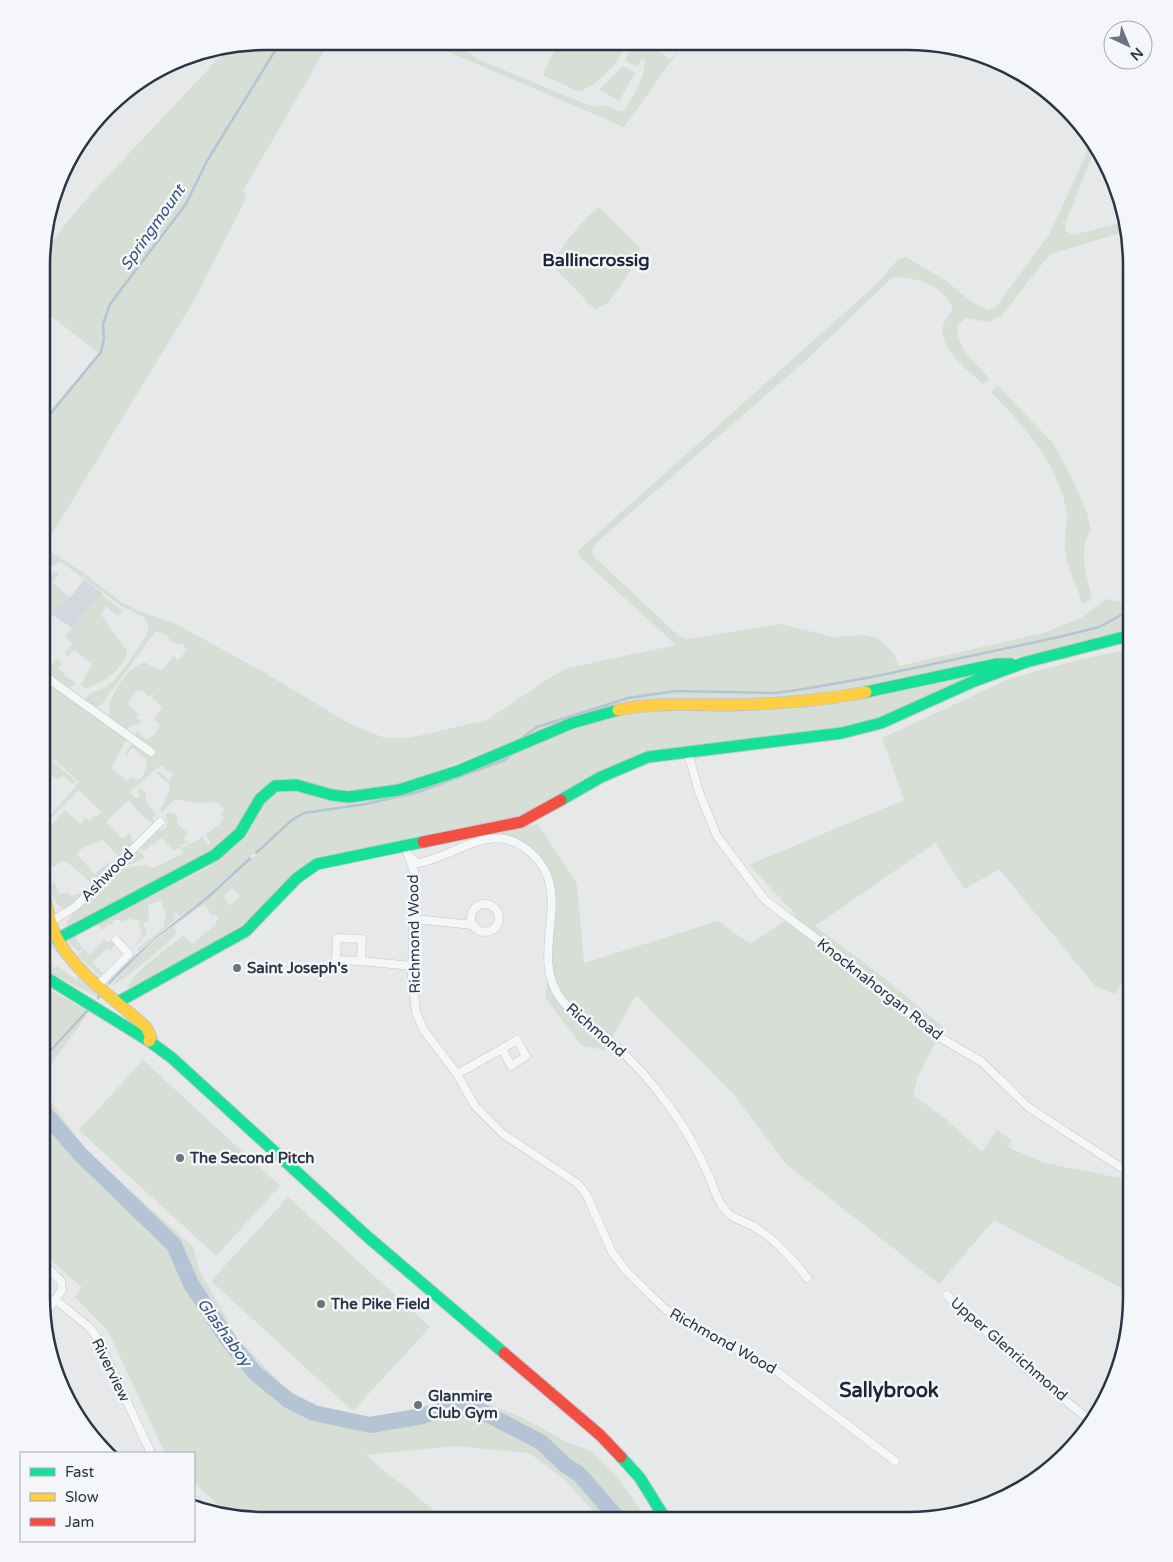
<svg xmlns="http://www.w3.org/2000/svg" width="1173" height="1562" font-family="'Varela Round',sans-serif">
<rect width="100%" height="100%" fill="#e6e8ea"/>
<!-- built -->
<path fill="#d4d7dd" d="M84,580L102,593L72,628L43,609V596L48,600L53,609L71,596Z"/>
<!-- green -->
<g fill="#d6ded6" fill-rule="evenodd">
<path d="M265,41H330L243,191L246,196L244,203L193,302L44,547L85,574L121,602L141,612L174,623L258,669L350,724L385,738H409L487,720L548,679L568,668L676,645L580,557L578,551L880,281L898,259L906,257L945,280L972,302L988,310L996,307L1049,235L1085,157L1088,140L1092,146L1091,159L1065,224L1066,231L1073,235L1122,223L1124,232L1050,254L1002,315L988,322L965,318L957,326C957,350 975,362 990,379L983,384C969,371 935,346 944,323C946,318 950,314 953,310C945,285 916,277 893,277L805,361L597,542L592,550L594,557L679,636L687,639L780,624L834,637L862,635L877,638L893,653L899,666L1043,633L1081,618L1106,599L1132,604V633L867,689L774,700L675,699L523,737L413,781L390,788L345,793L281,780L237,829L214,851L67,929L66,923L71,916L120,869L144,865L154,868L184,853L180,848L173,850L161,838L145,850L140,849L158,831L167,828L166,815L169,812L177,815V824L187,832L184,839L189,842L179,846L181,848L203,837L208,845L211,843L206,834L220,824L224,816L221,814L225,809L214,801C202,807 187,799 174,800L162,812L160,811L170,788L169,784L156,773L159,771L169,780L173,775L161,765L130,792L136,799L140,795L137,792L140,788L146,793V800L156,815L152,818L154,821L152,823L144,818L129,800L106,822L123,839L130,833L133,843L119,857L102,839L90,846H85L76,854L95,874L108,863L115,862L92,884L67,862L62,861L52,868L50,862L46,863C49,871 46,876 50,883L54,882L59,894L67,892L71,896L85,892L66,908L59,906C42,885 42,854 42,828H49L65,810L80,824L86,818L89,821L94,816L96,818L101,812L79,790L50,819L42,823V817L50,816L79,782L54,759L52,761L76,781L73,784L63,776L58,779L52,776L46,769H42V678L127,738L111,768L128,781L132,777L137,780C145,777 147,767 146,759L133,748L126,756L125,754L130,745L134,744L153,757L156,752L136,738L135,732L138,731L146,740L155,734L160,725L154,719L162,707L152,698L154,695L153,694L149,697L142,690L135,691V694L127,703L139,714L136,717L142,722L126,729L110,718C105,699 126,669 144,662L161,671L173,656L178,660L186,651L184,644L173,643L165,634L156,631L101,705L94,707L85,700C90,690 99,692 107,686C121,676 141,645 149,630L145,618L120,605L61,562L43,570V419L99,353L43,310V253L79,207L229,47Z"/>
<path d="M425,42H468L465,50L477,59L588,105C594,107 595,106 601,106C608,105 616,110 622,112C631,102 649,71 644,58L636,66L625,61L634,42H653L652,45L670,60L685,42L624,127Z"/>
<path d="M558,42H628C618,62 601,83 579,92L543,75Z"/>
<path d="M623,66L635,73L619,101L599,90Z"/>
<path d="M599,207L639,247V258L609,302L595,310L552,265C564,243 579,223 599,207Z"/>
<path d="M997,385L1053,443L1073,480L1087,513L1091,530C1078,550 1086,575 1092,597L1089,601L1082,604C1078,587 1066,564 1065,549C1064,537 1068,526 1067,514C1060,466 1024,426 991,392Z"/>
<path d="M57,572L59,573L52,582L69,597L53,609L48,606V600L43,596V575Z"/>
<path d="M101,594L123,611L118,616L106,606L101,615L127,650C124,670 103,682 86,689L81,684C87,677 86,671 92,664L76,651L72,652L68,656L64,653L73,644L65,637Z"/>
<path d="M1132,649L1131,964L1116,994L1096,987L999,869L965,889L935,843L815,926L879,974L943,1027L917,1079L913,1095L946,1119L982,1152L997,1130L1011,1140L1008,1147L1044,1163L1131,1180V1293L994,1220L939,1284L785,1163L735,1096L636,995L605,1050L582,1046L545,997L550,964L555,894L530,846L499,832L538,824L577,884L584,963L718,921L750,944L795,914L749,865L904,800L882,738L1011,678L1082,659Z"/>
<path d="M57,659L62,663L58,669L65,674L64,676L76,683L68,689L49,676L48,669Z"/>
<path d="M996,668L864,725L647,755L531,814L331,856L251,922L179,963L128,988C129,973 172,947 183,935L193,944L216,924L218,917L215,914L213,916L204,904L173,927L177,932C171,942 121,983 111,986C153,934 212,902 257,854L255,852L207,896L179,917L176,912L173,914L176,919L138,951L137,950L165,926L163,921L167,919L161,901L148,905L149,920L143,923L147,934L134,947L142,936L138,919L133,920L132,917L121,923V920H113V925L108,924L103,930L97,924L209,867L246,834L266,800L283,790L377,799L608,718L652,708H743ZM232,888L240,896L229,906L224,896Z"/>
<path d="M137,851L143,854L145,858L133,864L124,865Z"/>
<path d="M78,934L76,939L82,948L79,952L67,941Z"/>
<path d="M49,936L54,946L99,994L97,997L42,969V951L54,968L57,966L76,980L79,977L52,947L47,950L42,942Z"/>
<path d="M104,940L108,943L111,940L116,944L110,950L108,948L92,962L104,974L101,977L78,956L84,949L90,955Z"/>
<path d="M42,985L89,1012L42,1077Z"/>
<path d="M143,1060L280,1186L216,1256L79,1130Z"/>
<path d="M42,1089L85,1149L193,1247L199,1270L238,1339L296,1399L327,1412L357,1419L443,1404L480,1400L525,1419L568,1443L590,1450L617,1477L648,1520H601L565,1480L529,1453L454,1446L365,1455L445,1519H236L229,1516L194,1482V1453H165L108,1331L75,1297L82,1287L41,1252Z"/>
<path d="M288,1197L430,1327L353,1411L211,1281Z"/>
</g>
<!-- water -->
<path fill="#b4c4d5" d="M250,857L252,859L209,898L153,941L109,985L108,983C141,947 170,926 207,896C222,884 235,869 250,857Z"/>
<g fill="none" stroke-linecap="round" stroke-linejoin="round">
<!-- stream -->
<g stroke="#b4c4d5" stroke-width="2.5">
<path d="M43,423L101,352L104,339L103,324L110,304L186,204L207,161L281,41"/>
<path d="M523,737L537,727L628,698L676,691L775,693L804,689L872,677L1059,637L1099,627L1125,613L1132,612"/>
<path d="M256,853L292,820L304,813L366,804L418,792L505,760L513,752"/>
<path d="M98,998L100,995"/>
<path d="M42,1060L87,1011"/>
</g>
<!-- river -->
<path stroke="#b4c4d5" stroke-width="16" d="M42,1110L80,1154L174,1245L191,1284L228,1340L255,1373L288,1400L314,1413L370,1425L418,1417L445,1409H477L541,1442L565,1465L579,1474L619,1520"/>
<!-- street casing -->
<g stroke="#c4c6c8" stroke-width="9">
<g id="street">
<path d="M42,674L151,752"/>
<path d="M688,753L699,792L717,836L765,900L879,986L929,1031L982,1062L1028,1107L1131,1174"/>
<path d="M405,846L414,872L412,978L416,1012L423,1029L457,1074L475,1106L503,1134L577,1183L586,1194L612,1252L627,1272L665,1309L779,1373L895,1461"/>
<path d="M410,857L418,863C452,858 487,823 522,846C582,886 527,948 559,996C571,1015 594,1027 610,1041C632,1060 652,1082 669,1106C684,1126 698,1151 708,1174C714,1187 718,1205 729,1214C736,1220 746,1222 753,1226C776,1240 791,1257 807,1278"/>
<circle cx="485" cy="918" r="14"/>
<path d="M415,919L473,925"/>
<path d="M51,922L76,906L160,822"/>
<path d="M337,938L362,939L361,961L336,960Z"/>
<path d="M361,961L412,966"/>
<path d="M99,984L129,954L116,940"/>
<path d="M517,1040L526,1056L511,1066L502,1049Z"/>
<path d="M457,1074L502,1049"/>
<path d="M41,1261L61,1281L62,1290L45,1314"/>
<path d="M947,1295L1022,1365L1093,1423"/>
<path d="M56,1300L90,1328L96,1336L151,1453"/>
<path d="M194,1500L200,1505"/>
</g>
</g>
<!-- fast casing -->
<g stroke="#c4c6c8" stroke-width="13">
<g id="fast">
<path d="M866,692L997,664H1011L1013,667"/>
<path d="M561,800L601,777L648,757L842,733L881,723L972,682L1026,662L1132,635"/>
<path d="M57,939L215,855L240,833L260,799L275,786L296,785L332,795L349,797L399,790L458,771L572,723L618,710"/>
<path d="M42,975L149,1041L172,1058L369,1238L504,1353"/>
<path d="M118,1002L246,931L297,878L317,864L423,842"/>
<path d="M621,1457L640,1478L666,1520"/>
</g>
</g>
<!-- slow casing -->
<g stroke="#c4c6c8" stroke-width="13">
<g id="slow">
<path d="M618,710C655,702 691,705 729,705C775,704 821,701 866,692"/>
<path d="M42,882C46,900 48,921 57,938C76,974 116,1000 146,1027L151,1037L149,1041"/>
</g>
</g>
<!-- jam casing -->
<g stroke="#c4c6c8" stroke-width="13">
<g id="jam">
<path d="M423,842L521,822L561,800"/>
<path d="M504,1353L600,1435L621,1457"/>
</g>
</g>
<!-- street -->
<use href="#street" stroke="#f5f6f7" stroke-width="8"/>
<!-- fast -->
<use href="#fast" stroke="#16e098" stroke-width="11"/>
<!-- slow -->
<use href="#slow" stroke="#ffcf43" stroke-width="11"/>
<!-- jam -->
<use href="#jam" stroke="#f24e42" stroke-width="11"/>
</g>
<!-- markers -->
<g fill="#6c737f" stroke="#f4f6f9" stroke-width="2">
<circle cx="237" cy="968" r="5"/>
<circle cx="180" cy="1158" r="5"/>
<circle cx="321" cy="1304" r="5"/>
<circle cx="418" cy="1405" r="5"/>
</g>
<g text-anchor="middle" stroke-width="5" stroke-linejoin="round" paint-order="stroke">
<!-- street labels -->
<g font-size="15" fill="#2b3445" stroke="#f4f6f9">
<text transform="translate(107 875) rotate(-45)" y="5">Ashwood</text>
<text transform="translate(414 934) rotate(-91)" y="5">Richmond Wood</text>
<text transform="translate(880 989) rotate(38)" y="5">Knocknahorgan Road</text>
<text transform="translate(596 1030) rotate(41)" y="5">Richmond</text>
<text transform="translate(723 1341) rotate(29)" y="5">Richmond Wood</text>
<text transform="translate(1009 1349) rotate(41)" y="5">Upper Glenrichmond</text>
<text transform="translate(111 1370) rotate(64)" y="5">Riverview</text>
</g>
<!-- poi labels -->
<g font-size="15" font-weight="bold" fill="#2b3445" stroke="#f4f6f9" text-anchor="start">
<text x="247" y="973">Saint Joseph's</text>
<text x="190" y="1163">The Second Pitch</text>
<text x="331" y="1309">The Pike Field</text>
<text x="428" y="1401">Glanmire<tspan x="428" dy="17">Club Gym</tspan></text>
</g>
<!-- water labels -->
<g font-size="16" font-style="italic" fill="#34527a" stroke="#f4f6f9">
<text transform="translate(152 227) rotate(-55)" y="6">Springmount</text>
<text transform="translate(225 1332) rotate(54)" y="6">Glashaboy</text>
</g>
<!-- quarter labels -->
<g font-size="18" font-weight="bold" fill="#1d2536" stroke="#f4f6f9">
<text x="596" y="266">Ballincrossig</text>
</g>
<!-- district labels -->
<g font-size="20" font-weight="bold" fill="#1d2536" stroke="#f4f6f9">
<text x="889" y="1397">Sallybrook</text>
</g>
</g>
<!-- crop -->
<path d="M0 0H1173V1562H0ZM265 50H908A215 215 0 0 1 1123 265V1297A215 215 0 0 1 908 1512H265A215 215 0 0 1 50 1297V265A215 215 0 0 1 265 50Z" fill="#f4f6f9" fill-rule="evenodd"/>
<path fill="none" stroke="#2b3445" stroke-width="2.5" d="M265 50H908A215 215 0 0 1 1123 265V1297A215 215 0 0 1 908 1512H265A215 215 0 0 1 50 1297V265A215 215 0 0 1 265 50Z"/>
<!-- legend -->
<rect x="20" y="1452" width="175" height="90" fill="#f4f6f9" stroke="#a4a8b1"/>
<rect x="30" y="1468" width="25" height="8" fill="#16e098" stroke="#a4a8b1"/>
<text x="65" y="1477" font-size="15" fill="#2b3445">Fast</text>
<rect x="30" y="1493" width="25" height="8" fill="#ffcf43" stroke="#a4a8b1"/>
<text x="65" y="1502" font-size="15" fill="#2b3445">Slow</text>
<rect x="30" y="1518" width="25" height="8" fill="#f24e42" stroke="#a4a8b1"/>
<text x="65" y="1527" font-size="15" fill="#2b3445">Jam</text>
<!-- north arrow -->
<g transform="translate(1128 45) rotate(136)"><circle r="24" fill="#f4f6f9" stroke="#a4a8b1"/>
<path d="M0-4L9 19L0 12L-9 19Z" fill="#6c737f"/>
<text y="-8" font-size="14" font-weight="bold" text-anchor="middle" fill="#2b3445">N</text>
</g>
</svg>
